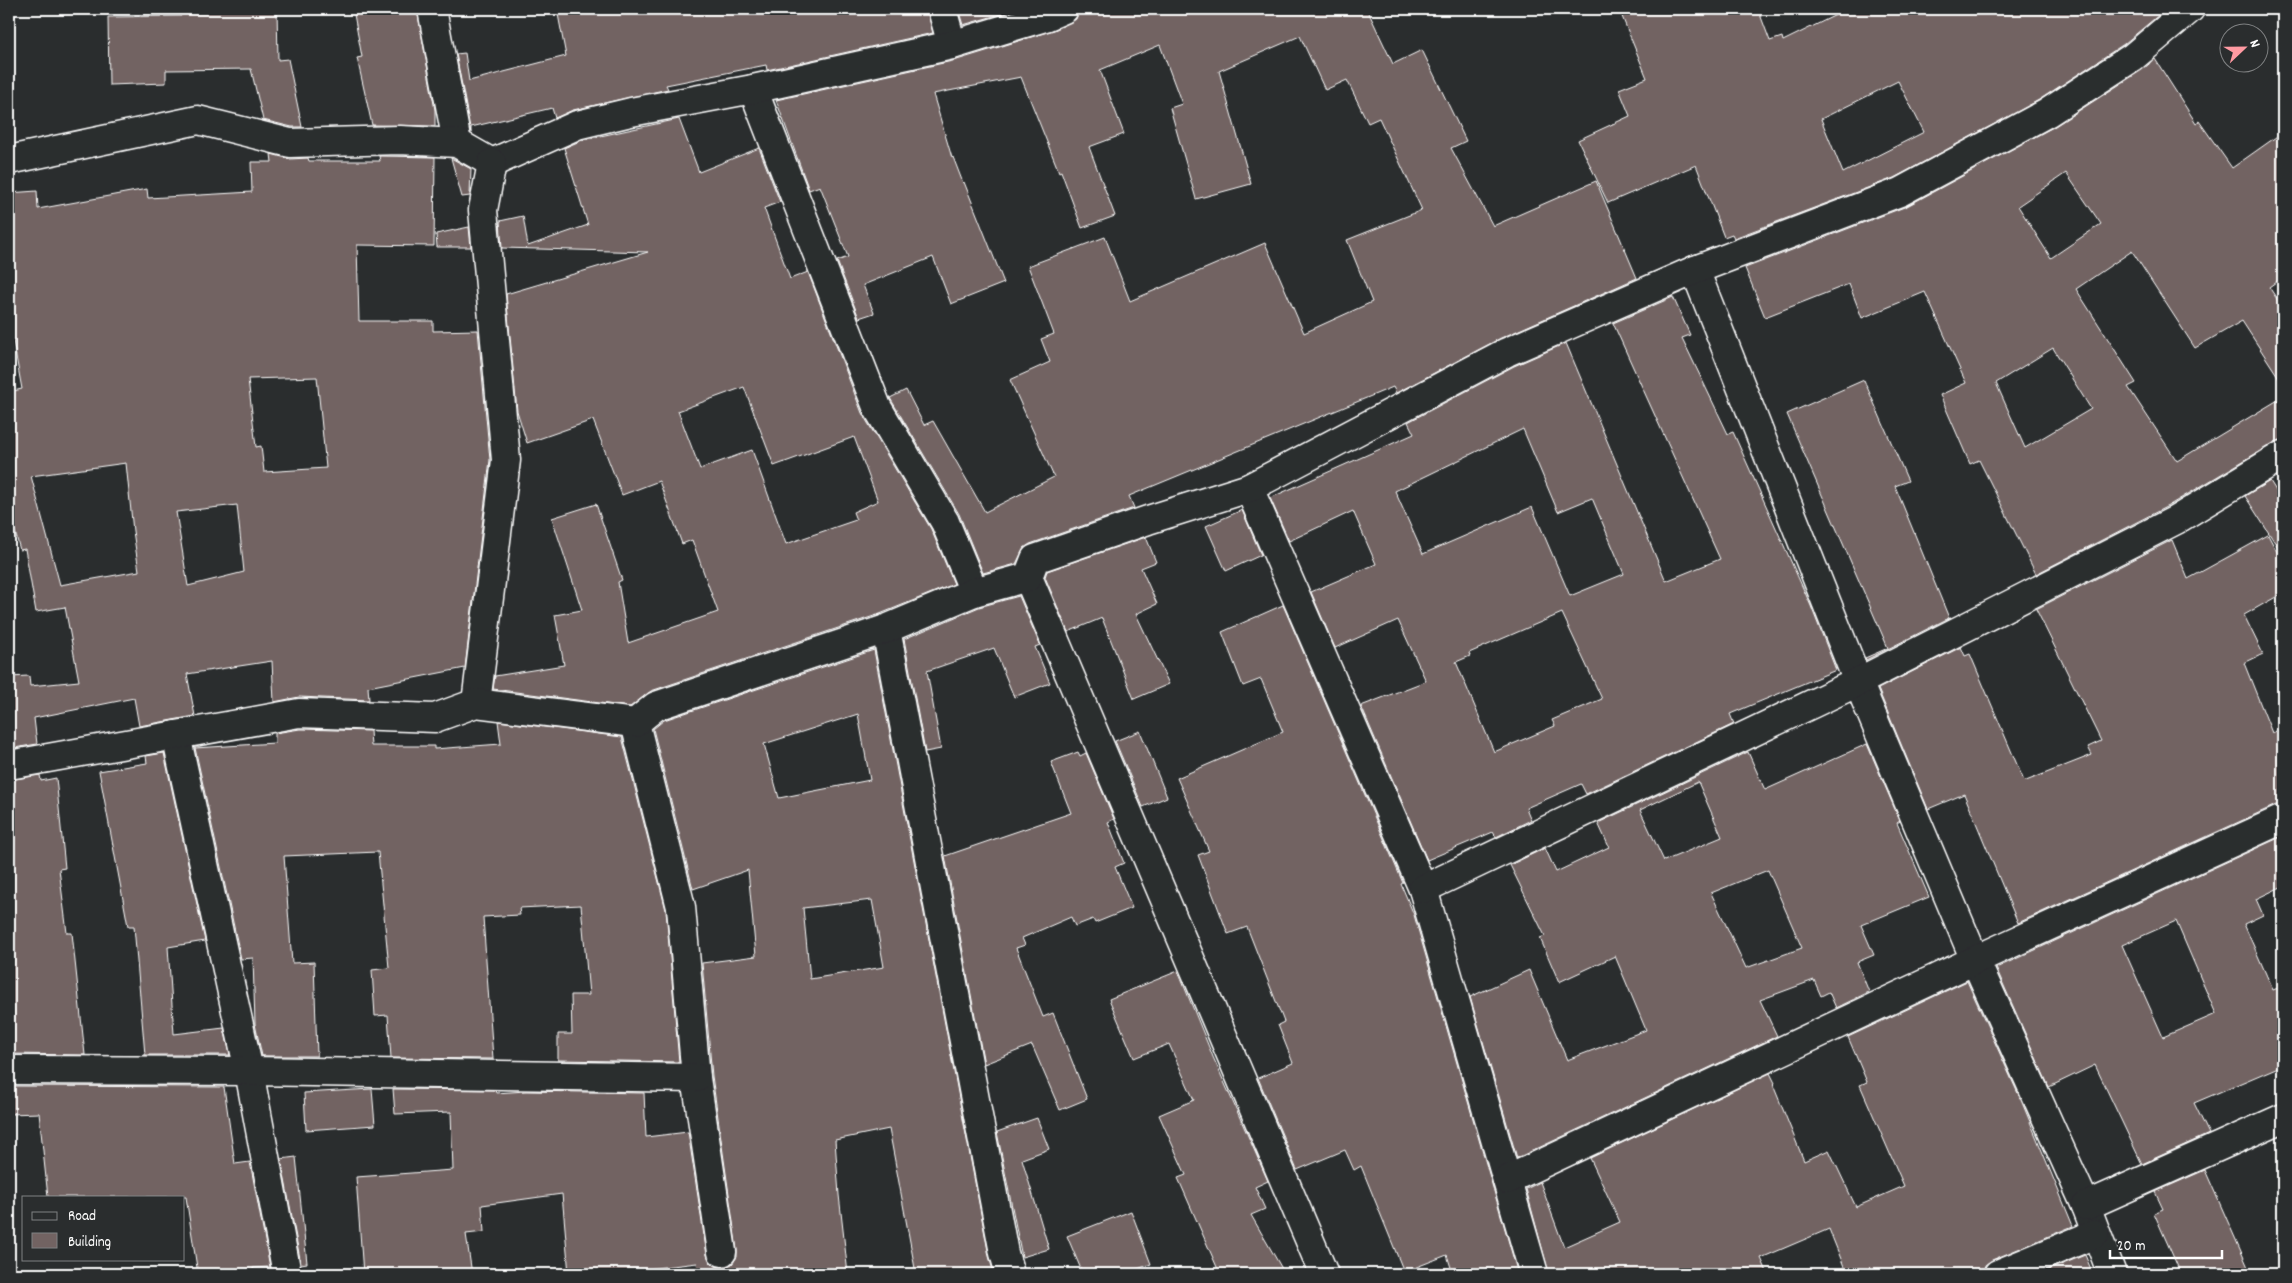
<svg xmlns="http://www.w3.org/2000/svg" width="2292" height="1283" font-family="Dekko,sans-serif">
<rect width="100%" height="100%" fill="#2a2d2e"/>
<filter id="ink" filterUnits="userSpaceOnUse"><feTurbulence type="fractalNoise" baseFrequency=".02" numOctaves="2"/><feDisplacementMap in="SourceGraphic" scale="10" xChannelSelector="R" yChannelSelector="G"/><feConvolveMatrix kernelMatrix="1 2 1 2 8 2 1 2 1" color-interpolation-filters="sRGB"/></filter>
<g filter="url(#ink)">
<!-- building -->
<g fill="#726362" stroke="#fff" fill-rule="evenodd">
<path d="M181,9H277L278,60L288,59L302,127H292L263,120L251,69L166,70V83L109,85L108,17L181,16Z"/>
<path d="M353,9H417L435,110V126L372,125L357,58L362,57Z"/>
<path d="M557,9H927L933,33L767,70L766,65L666,85L668,89L573,110L555,118L552,108L471,127V133L456,54L465,53L469,81L566,56Z"/>
<path d="M958,9H1018L963,25Z"/>
<path d="M1079,9H1367L1393,64L1422,50L1466,141L1451,148L1493,226L1596,181L1637,278L1501,338L1396,393L1393,387L1129,496L1134,508L1030,544L1024,548L1016,564L983,573L959,514L890,398L906,390L924,425L933,421L985,512L1054,477L1010,380L1050,362L1041,339L1054,334L1028,266L1105,237L1130,301L1265,243L1304,333L1372,302L1347,240L1422,210L1379,118L1368,123L1347,80L1325,90L1300,36L1219,71L1251,184L1196,199L1170,108L1182,104L1160,45L1100,70L1124,134L1089,147L1115,216L1082,228L1061,171L1059,172L1021,77L933,94L952,158L953,157L963,183L964,182L1004,283L951,304L933,257L863,285L874,313L859,318L837,261L848,257L820,186L809,190L776,100L957,60L1054,30L1076,19Z"/>
<path d="M1619,9H1758L1770,41L1782,37L1783,41L1848,9H2166L2124,44L2039,100L1894,178L1734,238L1732,234L1724,237L1696,165L1608,203L1578,140L1630,116L1619,89L1647,78ZM1898,81L1924,132L1843,173L1821,119Z"/>
<path d="M2155,59L2196,123L2199,121L2232,168L2283,132V277L2269,287L2283,308V384L2242,321L2195,348L2132,251L2076,289L2136,383L2128,387L2177,461L2283,397V439L2275,442L2168,506L2036,574L1979,460L1970,464L1940,395L1966,383L1925,292L1862,318L1849,284L1765,317L1745,268L1907,206L2055,126L2142,70ZM2066,173L2101,224L2051,258L2018,206ZM2053,348L2091,409L2025,448L1996,383Z"/>
<path d="M679,119L699,172L759,148L780,202L764,208L790,279L808,272L862,413L931,529L954,584L880,614L651,691L630,707L493,689L495,676L564,665L555,615L582,610L552,518L596,504L622,580L618,582L628,643L718,612L692,540L682,544L659,481L622,495L593,420L527,443L517,411L506,294L648,252L502,248L500,221L523,216L528,246L588,225L564,148L582,140ZM744,387L774,466L854,437L878,501L853,512L856,520L786,544L752,450L700,469L678,411Z"/>
<path d="M271,154L290,159L308,158L309,161H380L379,156L435,157L434,246L357,245L359,321H433V331L478,330L490,460L465,668L368,687L369,700L299,697L274,702L272,661L187,674L195,716L139,726L134,698L34,718L37,744L9,749V677L29,676L30,686L79,681L65,607L36,612L25,549L20,550L9,510V392L22,389L9,319V193L37,191L38,209L147,189L148,198L252,192L251,162H272ZM317,377L326,468L264,472L261,446L256,447L248,379ZM126,463L133,531L139,571L60,585L31,476ZM237,505L244,572L188,586L176,512Z"/>
<path d="M451,158L471,169L470,196L462,197Z"/>
<path d="M469,227L471,247H437L436,234Z"/>
<path d="M1673,297L1690,335L1682,338L1728,434L1733,432L1811,606L1836,670L1730,714L1734,724L1586,794L1581,784L1526,808L1531,820L1496,837L1493,832L1427,860L1361,706L1426,681L1398,620L1335,648L1311,592L1376,564L1353,511L1289,541L1270,498L1414,434L1408,422L1514,366L1566,343L1666,581L1720,559L1613,323ZM1523,429L1558,512L1592,498L1624,574L1570,596L1532,507L1423,554L1395,491ZM1562,613L1602,699L1552,720L1555,726L1494,752L1456,662L1470,656L1469,653Z"/>
<path d="M1864,380L1908,481L1895,486L1949,618L1866,660L1865,658L1888,648L1787,414Z"/>
<path d="M2270,481L2283,502V555L2245,496Z"/>
<path d="M1242,510L1261,555L1226,571L1206,526Z"/>
<path d="M2268,535L2283,563V593L2244,615L2263,654L2244,663L2272,733L2283,728V804L2276,805L2018,923L1964,794L1928,809L1878,689L1961,647L1965,656L1970,654L2024,781H2026L2092,755L2088,747L2101,741L2036,609L2172,540L2188,579Z"/>
<path d="M1146,537L1156,562L1141,568L1157,604L1136,614L1169,684L1134,699L1102,618L1068,632L1045,577L1047,571Z"/>
<path d="M1019,596L1040,645L1035,647L1050,683L1014,697L994,648L927,671L941,749L925,752L904,639L979,607Z"/>
<path d="M1283,605L1403,883L1401,884L1414,915L1518,1274H1453L1447,1255L1404,1272L1361,1166L1354,1170L1345,1150L1297,1170L1258,1078L1293,1063L1278,1025L1284,1022L1247,927L1228,934L1198,855L1209,851L1177,778L1283,732L1261,679L1243,686L1222,632Z"/>
<path d="M874,650L989,1256L994,1274H916L889,1129L835,1140L839,1195L848,1274H699L697,1263L639,1270V1274H569L562,1194L482,1205L484,1232L466,1234L472,1274H363L356,1177L453,1170L451,1112L395,1114L393,1089L495,1090L496,1093L526,1091L644,1093L646,1137L688,1132L707,1255L710,1262L717,1267H725L732,1264L737,1257V1250L712,1076L702,963L756,956L748,870L693,889L653,729L664,720ZM858,714L870,780L779,798L764,744ZM872,900L884,967L810,979L803,908Z"/>
<path d="M498,721L622,737L666,910L679,1062L558,1060V1034H572L571,995H589L581,905L519,908L520,915L483,917L493,1059L391,1058L388,1015L375,1016L372,970L389,968L378,852L284,856L292,963L314,962L317,1056H262L255,1024L253,958L241,959L195,748L275,743V733L300,729L370,731L371,746H434V749L501,744Z"/>
<path d="M1140,731L1167,797L1143,807L1115,741Z"/>
<path d="M1867,744L1900,821L1897,823L1929,897L1861,925L1874,955L1857,962L1869,992L1836,1008L1829,992L1821,996L1814,980L1760,1000L1777,1036L1517,1158L1470,997L1529,970L1567,1060L1646,1030L1615,956L1559,982L1540,938L1545,936L1510,865L1545,848L1556,872L1609,847L1598,823L1748,752L1765,790ZM1698,782L1722,837L1664,861L1640,810ZM1768,870L1802,948L1746,968L1711,893Z"/>
<path d="M1078,752L1080,756L1086,753L1114,819L1108,822L1124,863L1115,867L1132,908L1095,923L1093,919L1075,926L1071,917L1022,938L1025,945L1016,948L1043,1017L1053,1013L1087,1099L1060,1110L1032,1045L984,1064L945,856L1071,813L1051,762Z"/>
<path d="M164,753L205,941L168,947L174,1034L224,1028L230,1055H145L134,926H128L99,771L147,763L146,756Z"/>
<path d="M40,775L41,781L56,778L65,868L59,869L67,933H72L85,1055L9,1054V780Z"/>
<path d="M2283,836V886L2256,899L2263,915L2244,924L2273,990L2283,986V1065L2194,1103L2209,1134L2142,1164L2095,1065L2049,1087L1996,968ZM2176,921L2216,1014L2163,1037L2122,945Z"/>
<path d="M1178,971L1213,1057L1268,1181L1255,1187L1265,1209L1251,1215L1285,1274H1220L1178,1178L1186,1175L1159,1115L1194,1100L1169,1044L1134,1058L1109,999Z"/>
<path d="M1967,981L2021,1100L2073,1226L1992,1260L1985,1265L1983,1274H1847L1829,1229L1761,1258L1768,1274H1549L1526,1189L1540,1182L1564,1247L1620,1222L1590,1158L1770,1073L1775,1083L1773,1085L1804,1161L1829,1150L1856,1207L1904,1186L1860,1085L1867,1082L1848,1037Z"/>
<path d="M9,1086L224,1087L235,1164L250,1162L270,1267L253,1268L254,1274H198L186,1197H48L39,1113L9,1114Z"/>
<path d="M372,1089L375,1125L306,1130L304,1093Z"/>
<path d="M1037,1118L1049,1149L1022,1159L1049,1249L1022,1257L997,1132Z"/>
<path d="M296,1157L307,1263L301,1264L281,1159Z"/>
<path d="M2205,1170L2251,1274H2181L2154,1213L2163,1209L2155,1192Z"/>
<path d="M1131,1211L1151,1264L1124,1274H1083L1067,1236Z"/>
<path d="M2085,1255L2093,1274H2038Z"/>
</g>
<g fill="none" stroke-linecap="round" stroke-linejoin="round">
<!-- street casing -->
<g stroke="#fff" stroke-width="31">
<g id="street">
<path d="M432,9L457,143"/>
<path d="M942,9L952,45"/>
<path d="M753,89L877,407L945,522L974,592"/>
<path d="M9,160L198,120L290,143L400,140L457,143L492,163L577,125L631,112L753,89L952,45L1048,16L1064,9"/>
<path d="M1695,270L1858,682L1975,960L2086,1206L2112,1274"/>
<path d="M1249,488L1423,889L1534,1274"/>
<path d="M1028,577L1324,1274"/>
<path d="M886,629L1004,1253L1010,1274"/>
<path d="M476,703L506,460L483,210L492,163"/>
<path d="M635,723L681,907L696,1078L722,1252"/>
<path d="M176,735L249,1071L287,1274"/>
<path d="M9,765L299,713L435,718L476,703L635,723L656,706L886,629L974,592L1028,577L1035,559L1148,520L1249,488L1507,352L1695,270L1900,192L2047,113L2133,57L2190,9"/>
<path d="M1423,889L1858,682L2176,520L2283,455"/>
<path d="M9,1070L249,1071L696,1078"/>
<path d="M1507,1180L1975,960L2283,819"/>
<path d="M2086,1206L2283,1118"/>
<path d="M1998,1274L2095,1234"/>
</g>
</g>
<!-- street -->
<use href="#street" stroke="#2a2d2e" stroke-width="28"/>
</g>
</g>
<!-- margin -->
<rect width="2292" height="1283" fill="none" stroke="#2a2d2e" stroke-width="30"/>
<rect x="15" y="15" width="2262" height="1253" fill="none" stroke="#fff" stroke-width="2" filter="url(#ink)"/>
<!-- legend -->
<rect x="22" y="1196" width="162" height="65" fill="#2a2d2e" stroke="#7f8182"/>
<rect x="32" y="1212" width="25" height="8" fill="#2a2d2e" stroke="#7f8182"/>
<text x="68" y="1220" font-size="15" fill="#ffffff">Road</text>
<rect x="32" y="1233" width="25" height="15" fill="#726362" stroke="#7f8182"/>
<text x="68" y="1246" font-size="15" fill="#ffffff">Building</text>
<!-- north arrow -->
<g transform="translate(2244 48) rotate(68)"><circle r="24" fill="#2a2d2e" stroke="#7f8182"/>
<path d="M0-4L9 19L0 12L-9 19Z" fill="#ff9aa2"/>
<text y="-8" font-size="14" font-weight="bold" text-anchor="middle" fill="#ffffff">N</text>
</g>
<!-- scale -->
<path d="M2110 1250v8h112v-8" fill="none" stroke="#ffffff" stroke-width="2.5"/>
<text x="2117" y="1250" font-size="15" fill="#ffffff" stroke="#2a2d2e" stroke-width="4" paint-order="stroke">20 m</text>
</svg>
